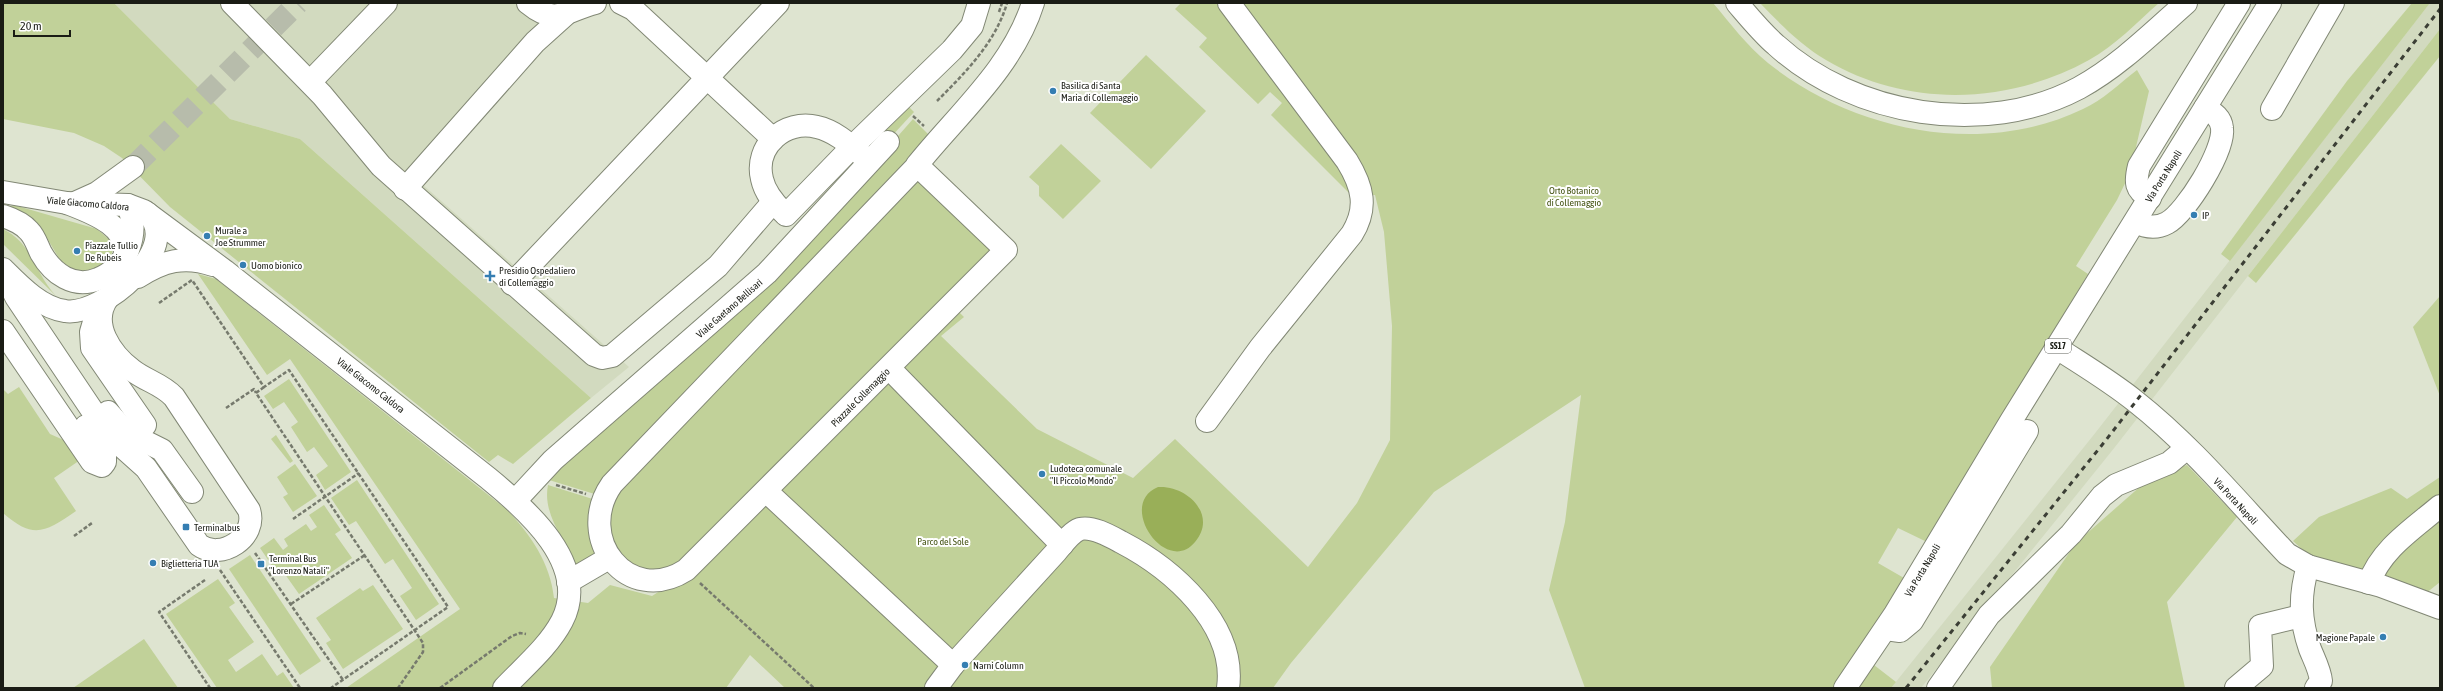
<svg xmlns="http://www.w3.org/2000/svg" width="2443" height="691" font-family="'Asap Condensed',sans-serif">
<rect width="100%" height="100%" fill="#dee4d0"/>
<!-- built -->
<g fill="#d2dabf">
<path d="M114,3H578L422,184L629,367L591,398L300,139L230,119Z"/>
<path d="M2430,3H2440V29L2115,447L1921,688H1891L2096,432Z"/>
</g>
<!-- green -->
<g fill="#c1d199">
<path d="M3,3H114L230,119L300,139L591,398L513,464L498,455L489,462L170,207L122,158L104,146L74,133L3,119Z"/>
<path d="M1181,3H1713C1730,23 1747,46 1768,63C1853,131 1982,158 2083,109C2103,100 2120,83 2137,70L2149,91L2130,173L2117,200L2076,266L2088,274L1927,542L1898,528L1878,563L1904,578L1863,645L1874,665L1896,682L1891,688H1585L1549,590L1565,522L1581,395L1434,492L1291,663L1273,688H785L750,655L726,688H346L460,609L290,359L267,375L198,274L216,279L506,509C530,534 550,562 554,598L588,603L610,585L652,596L663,589L954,307L964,317L941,336L1037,429L1133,478L1175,439L1308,567L1357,503L1390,440L1392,326L1384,232L1375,195L1353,197L1271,115L1282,103L1270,92L1258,104L1199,47L1207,38L1175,9Z"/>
<path d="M1760,3H2159C2137,22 2115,46 2089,60C2008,105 1907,108 1826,60C1801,45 1780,24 1760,3Z"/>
<path d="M2412,3H2430L2230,261L2221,254L2347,81Z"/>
<path d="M2440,29V56L2256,283L2248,276Z"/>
<path d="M1146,55L1206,111L1151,169L1090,113Z"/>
<path d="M908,106L914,112L890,138L884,131Z"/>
<path d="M913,119L929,135L915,163L601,496L549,480L554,470L891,144Z"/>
<path d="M1061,144L1101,181L1063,219L1039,196V186L1029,177Z"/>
<path d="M917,171L1001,251L688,565L647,575L609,549L612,490Z"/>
<path d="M14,205L97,229L112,242L113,249L111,256L105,263L89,273L72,269L60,260L41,228L8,207Z"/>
<path d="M3,229C33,244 34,272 56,296L3,244Z"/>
<path d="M2440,296V396L2413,327Z"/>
<path d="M289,379L351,472L325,490L316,475L328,466L314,447L307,452L291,427L298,422L284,402L273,409L264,396Z"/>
<path d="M19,387L50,434L75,445L83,458L54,478L76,511C45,532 34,540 3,513V389L8,394Z"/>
<path d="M276,435L293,461L290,463L271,439Z"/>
<path d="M295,464L317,496L293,512L283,497L288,494L277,477Z"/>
<path d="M2187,465L2237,517L2167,602L2185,688H1992L1990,667L2076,543L2151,477Z"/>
<path d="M2440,477V582L2425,594L2315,561L2293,541L2319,517L2391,488L2407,499Z"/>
<path d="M357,480L439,604L416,620L400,596L412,588L393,559L385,564L356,521L349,525L331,498Z"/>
<path d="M548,485L599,501L602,552L576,567C566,539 542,516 548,485Z"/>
<path d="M324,505L341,530L335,534L352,558L299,594L282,570L277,573L260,548L274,538L283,550L288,546L284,539L306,524L311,531L317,527L309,515Z"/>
<path d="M250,555L321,661L300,675L229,569Z"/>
<path d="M218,579L235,603L229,607L254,642L228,660L236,672L262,654L277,676L283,672L294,688H217L166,614Z"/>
<path d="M373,585L403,629L343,669L326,643L331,640L316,618L360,588L363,591Z"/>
<path d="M144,639L178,688H73Z"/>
</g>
<!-- water -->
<path fill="#99af58" d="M1158,487C1187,485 1218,515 1195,542C1166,577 1116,504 1158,487Z"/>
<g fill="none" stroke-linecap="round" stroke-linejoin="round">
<!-- major-tunnel -->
<path stroke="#b7bcab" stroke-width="22" stroke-dasharray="22 11" stroke-linecap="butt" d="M133,167L298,3"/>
<!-- minor casing -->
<g stroke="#828875" stroke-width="24">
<g id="minor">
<path d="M232,3L322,95L381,166L594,355L602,358L612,356L718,266L773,202"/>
<path d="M528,3C557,27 566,10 595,3"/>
<path d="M621,3L633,9L773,139"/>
<path d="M310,82L386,3"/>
<path d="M2272,109L2333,3"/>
<path d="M917,165L1006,250L686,570C628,607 574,538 612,484L916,167L917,165C958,114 1013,67 1033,3"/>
<path d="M405,189L535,42L565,15"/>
<path d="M2150,198C2135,190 2135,182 2139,166L2239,3"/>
<path d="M67,203C90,212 132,226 124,258"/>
<path d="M783,212C774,203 765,193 762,179C754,146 785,119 817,127C835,131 849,144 863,156"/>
<path d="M786,215L852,147L952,50L972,26L979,3"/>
<path d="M3,216C12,219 23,224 29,231C35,237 37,245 41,253C53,274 74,289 98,279C111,274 123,263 128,250C134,235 134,220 128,205"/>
<path d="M2135,222C2145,227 2156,229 2167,223C2186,213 2225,150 2222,128C2221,118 2214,113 2205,108"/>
<path d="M3,271L16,297L108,434L146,468L199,545C221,561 258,537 249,510L174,397C162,384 146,381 132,370C111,354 90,324 107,299"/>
<path d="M512,284L778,3"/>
<path d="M96,315L91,332L92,348L145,425"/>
<path d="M3,331L92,462L102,466L105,462V455L86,426"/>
<path d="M2057,348C2083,365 2110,381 2135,401C2191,445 2238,502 2287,554L2308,566L2381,586L2440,608"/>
<path d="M889,368L1062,545"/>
<path d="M108,412L126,432L162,450L192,492"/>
<path d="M1207,421L1260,348L1352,234C1368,208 1363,187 1347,161L1229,3"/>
<path d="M766,491L953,665"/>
<path d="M515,501L553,460L767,273L888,142"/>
<path d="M2308,566C2299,596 2300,620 2310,649C2314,659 2320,670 2321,681L2316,688"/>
<path d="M568,582L609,558"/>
<path d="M2369,583C2381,549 2413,529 2440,506"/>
<path d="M1886,629L1900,631L1912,621L2027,431"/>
<path d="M936,688L953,665L1056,552C1062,545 1071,532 1080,529C1093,526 1110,536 1121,542C1171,568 1237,624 1228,688"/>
<path d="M1938,688L1989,615L2071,534L2102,496L2116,485L2169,463L2187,448"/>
<path d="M2236,688L2262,666L2260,626L2301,616"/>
</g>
</g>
<!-- major casing -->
<g stroke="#828875" stroke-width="24">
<g id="major">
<path d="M1737,3C1749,17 1762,33 1776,45C1854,116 1985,138 2079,88C2119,66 2152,33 2186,3"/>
<path d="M3,192L67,203L128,205L144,211L225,271L488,478C526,509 591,565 562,621C549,646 524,667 504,688"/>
<path d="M77,202L97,193L133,167"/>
<path d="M3,269C20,286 41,308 65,311C102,317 185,246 147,213"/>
<path d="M138,277C163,261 184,255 213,265"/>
<path d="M1845,688L1895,614L2011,421L2270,3"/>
</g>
</g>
<!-- path -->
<g stroke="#767a6d" stroke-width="2.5" stroke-dasharray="4 2" stroke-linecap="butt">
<path d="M999,12L1002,3"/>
<path d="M937,101C965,73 996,42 1007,3"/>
<path d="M913,116L924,126"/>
<path d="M159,303L192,280L264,387L289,370L448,607L331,688"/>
<path d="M264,387L256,393L423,643V652L398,688"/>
<path d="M226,408L254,389L256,393"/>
<path d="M556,485L586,494"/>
<path d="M293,519L359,473"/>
<path d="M74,536L92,523"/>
<path d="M255,553L343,680"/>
<path d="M220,570L300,688"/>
<path d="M205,580L159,612L210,688"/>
<path d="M700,583L814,688"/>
<path d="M291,604L365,555"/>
<path d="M440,688L512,636L520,633L526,634"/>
</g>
<!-- minor -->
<use href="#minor" stroke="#fff" stroke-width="22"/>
<!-- major -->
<use href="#major" stroke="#fff" stroke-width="22"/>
<!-- rail -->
<path stroke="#3b3e35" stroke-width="3" stroke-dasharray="5 5" stroke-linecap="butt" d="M1906,688L2106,440L2440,9"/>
</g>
<!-- markers -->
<g fill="#357eb2" stroke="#fff" stroke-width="1.5">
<circle cx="1053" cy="91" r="4"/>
<circle cx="2194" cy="215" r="4"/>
<circle cx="207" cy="236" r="4"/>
<circle cx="77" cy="251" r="4"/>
<circle cx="243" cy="265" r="4"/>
<path d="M488 270h4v4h4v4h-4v4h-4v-4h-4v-4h4z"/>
<circle cx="1042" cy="474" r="4"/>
<rect x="182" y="523" width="8" height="8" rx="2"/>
<circle cx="153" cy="563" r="4"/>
<rect x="257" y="560" width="8" height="8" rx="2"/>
<circle cx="2383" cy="637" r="4"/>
<circle cx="965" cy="665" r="4"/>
</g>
<g text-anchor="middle" stroke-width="4" stroke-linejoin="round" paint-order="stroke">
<!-- shield labels -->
<rect fill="#fff" stroke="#5f605b" stroke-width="1" x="2045" y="339" width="26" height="14" rx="3"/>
<g font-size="9" font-weight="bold" fill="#1a1c15">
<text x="2058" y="349">SS17</text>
</g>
<!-- poi labels -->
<g font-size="10" fill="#1a1c15" stroke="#fff" text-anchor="start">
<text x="1061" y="89">Basilica di Santa<tspan x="1061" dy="12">Maria di Collemaggio</tspan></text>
<text x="2202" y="219">IP</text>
<text x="215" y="234">Murale a<tspan x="215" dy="12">Joe Strummer</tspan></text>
<text x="85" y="249">Piazzale Tullio<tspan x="85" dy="12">De Rubeis</tspan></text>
<text x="251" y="269">Uomo bionico</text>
<text x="499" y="274">Presidio Ospedaliero<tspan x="499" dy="12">di Collemaggio</tspan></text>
<text x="1050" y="472">Ludoteca comunale<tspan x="1050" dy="12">"Il Piccolo Mondo"</tspan></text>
<text x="194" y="531">Terminalbus</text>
<text x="269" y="562">Terminal Bus<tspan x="269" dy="12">"Lorenzo Natali"</tspan></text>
<text x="161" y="567">Biglietteria TUA</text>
<text x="2375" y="641" text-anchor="end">Magione Papale</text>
<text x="973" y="669">Narni Column</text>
</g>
<!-- street labels -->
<g font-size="10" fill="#1a1c15" stroke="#fff">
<text transform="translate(2163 176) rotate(-58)" y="4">Via Porta Napoli</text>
<text transform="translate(88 203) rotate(5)" y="4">Viale Giacomo Caldora</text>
<text transform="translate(729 308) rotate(-41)" y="4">Viale Gaetano Bellisari</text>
<text transform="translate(371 385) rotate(38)" y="4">Viale Giacomo Caldora</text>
<text transform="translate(860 397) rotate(-45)" y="4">Piazzale Collemaggio</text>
<text transform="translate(2236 501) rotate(47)" y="4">Via Porta Napoli</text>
<text transform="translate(1922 570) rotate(-59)" y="4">Via Porta Napoli</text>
</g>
<!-- park labels -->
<g font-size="10" fill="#495719" stroke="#fff">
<text x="1574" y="194">Orto Botanico<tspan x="1574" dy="12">di Collemaggio</tspan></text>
<text x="943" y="545">Parco del Sole</text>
</g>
</g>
<!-- border -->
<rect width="2443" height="691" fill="none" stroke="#1a1c15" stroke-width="8"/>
<!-- scale -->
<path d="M14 30v6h56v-6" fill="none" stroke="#1a1c15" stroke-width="2"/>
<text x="20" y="30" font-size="12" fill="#1a1c15" stroke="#ffffff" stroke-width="3" paint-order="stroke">20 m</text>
</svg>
